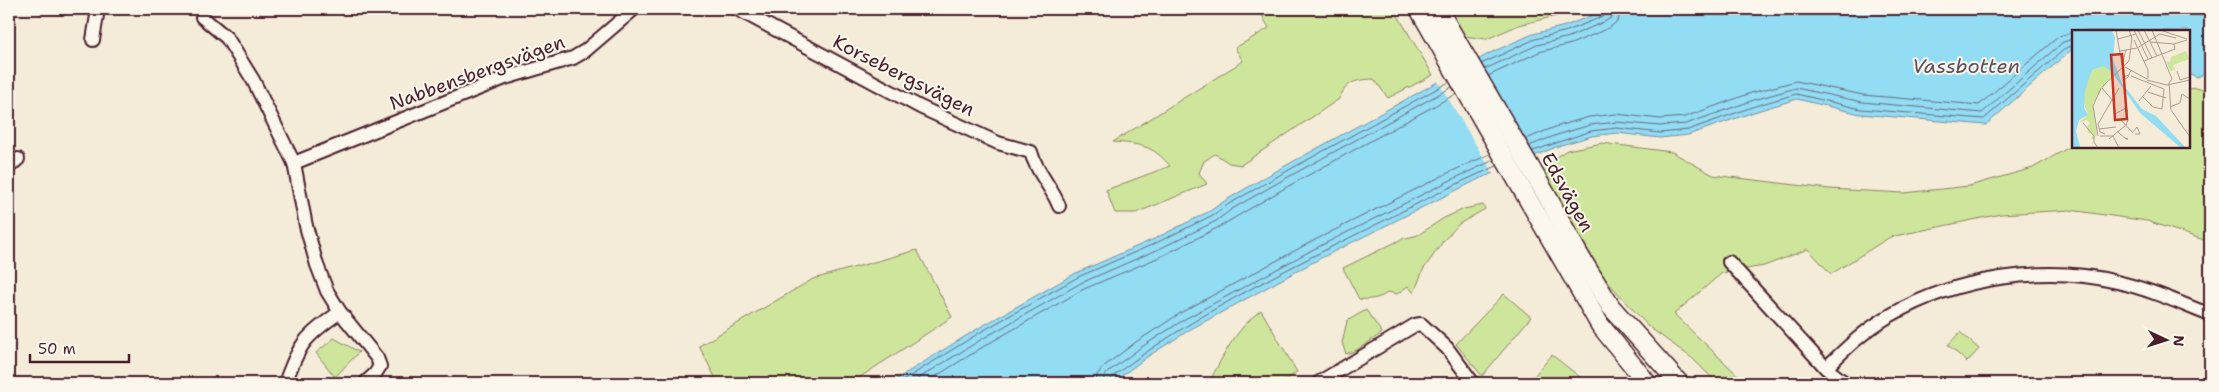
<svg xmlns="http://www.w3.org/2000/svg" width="2219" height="392" font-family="'Shantell Sans',sans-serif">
<rect width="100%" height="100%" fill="#f4ecd9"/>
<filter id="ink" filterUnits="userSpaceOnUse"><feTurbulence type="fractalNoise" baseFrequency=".02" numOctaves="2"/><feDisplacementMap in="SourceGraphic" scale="10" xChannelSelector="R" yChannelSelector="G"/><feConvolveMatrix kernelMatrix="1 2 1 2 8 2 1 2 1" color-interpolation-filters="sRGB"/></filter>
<g filter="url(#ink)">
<!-- green -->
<g fill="#cee69b" stroke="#8c8263">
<path d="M1265,9H1394L1433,75L1388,98L1374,79C1355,80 1347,81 1339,99L1241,165L1229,163L1215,154L1204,161L1199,173L1207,184L1136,213H1115L1106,190L1170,166C1153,145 1139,144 1113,142L1243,61L1235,48L1269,28L1260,12Z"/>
<path d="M1448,9H1572L1560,15L1519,25L1487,39L1463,36Z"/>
<path d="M2196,88L2210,92V242L2147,221L2070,210L2001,214L1890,237L1831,274L1808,249L1764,266L1722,273L1674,314L1746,383H1717L1692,358L1649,327L1606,280L1539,168L1567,150L1602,143L1672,152L1713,175L1829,189L1904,193L1969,186L2033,168L2073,145V146H2188V89Z"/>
<path d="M1483,205L1485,209L1459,224L1444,240L1423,270L1414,293L1408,286L1397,294L1388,292C1381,299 1368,300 1359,299L1343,268L1402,239L1418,235L1444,218L1464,209Z"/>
<path d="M917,250L952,317L851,383H704L715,377L699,346L813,279Z"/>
<path d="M1504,294L1531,317L1482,376L1456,344Z"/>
<path d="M1261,310L1297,372L1281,383H1209C1223,355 1236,329 1261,310Z"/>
<path d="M1366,310L1382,333L1357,350L1346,354L1342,343L1347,321Z"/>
<path d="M1960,332L1979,349L1967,362L1948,345Z"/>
<path d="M334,338L359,352L335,377L316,353Z"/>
<path d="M1552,355L1580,377L1575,383H1528Z"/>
</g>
<!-- water -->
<path fill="#92dcf4" stroke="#7590a4" d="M1608,9H2210V69L2197,78L2188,72V31H2073V51L2071,50L1986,125L1860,114L1797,99L1757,111L1688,135L1660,138L1617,133L1592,136L1561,145L1479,179L1319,259L1191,329L1147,357L1112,383H890L977,329L1076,273L1154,239L1210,211L1226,200L1276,171L1492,52L1533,34L1565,26Z"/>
<!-- pier -->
<path fill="#f4ecd9" d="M1476,58L1536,158L1494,175L1437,80Z"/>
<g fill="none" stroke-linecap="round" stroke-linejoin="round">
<!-- shore -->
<g stroke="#676b7b" stroke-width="1">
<path d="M1481,64L1535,39L1567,31L1604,16L1607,9"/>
<path d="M1485,69L1537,45L1569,37L1606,21L1612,17L1613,9"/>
<path d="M1488,76L1539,52L1571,44L1609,28L1618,21L1621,9"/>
<path d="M1526,139L1555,127L1589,117L1616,114L1660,119L1685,117L1751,93L1796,81L1863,95L1979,105L2059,36L2073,32"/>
<path d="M1529,146L1557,135L1590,125L1617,122L1660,126L1686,124L1754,100L1796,88L1862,102L1982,113L2063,42L2073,39"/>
<path d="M1533,151L1591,131L1617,128L1660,133L1688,130L1755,106L1796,94L1861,109L1984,119L2067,47L2073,46"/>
<path d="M899,383L979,333L1078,277L1156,243L1213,215L1229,204L1278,176L1449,82"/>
<path d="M911,383L982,339L1081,283L1159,249L1216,221L1232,209L1281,181L1452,87"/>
<path d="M925,383L986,345L1084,289L1162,256L1219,227L1285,188L1456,94"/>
<path d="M1096,383L1097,375L1103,367L1136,342L1182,312L1311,242L1448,173L1490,154"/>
<path d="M1103,383L1104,377L1108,372L1140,348L1185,319L1314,249L1451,180L1494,160"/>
<path d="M1110,383L1112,377C1188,319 1275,275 1361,232C1406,210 1451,185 1497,166"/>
</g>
<!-- street casing -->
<g stroke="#4a1f2b" stroke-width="16">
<g id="street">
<path d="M737,9L920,107L998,143L1031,152C1036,172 1052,187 1059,206"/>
<path d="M202,17L227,38L253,80L294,163L306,226L317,265L327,291L340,312L377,358L380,366L375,374L365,383"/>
<path d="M93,40L98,9"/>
<path d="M294,163L505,78L573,58L585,51L634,9"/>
<path d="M9,167L18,159"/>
<path d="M1729,262L1826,368L1845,383"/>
<path d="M1826,368C1846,348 1866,329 1891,315C1955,278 2044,264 2117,282C2149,289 2180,303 2210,315"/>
<path d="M285,383C300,343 304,337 340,312"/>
<path d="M1318,383L1415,325L1421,324L1447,348L1473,383"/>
</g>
</g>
<!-- secondary casing -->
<g stroke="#4a1f2b" stroke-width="21">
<g id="secondary">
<path d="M1419,9L1600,325L1647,383"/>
<path d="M1438,9L1547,196L1579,255L1611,307L1679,383"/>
</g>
</g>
<!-- street -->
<use href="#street" stroke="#fbf7ec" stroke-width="12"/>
<!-- secondary -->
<use href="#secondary" stroke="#fbf7ec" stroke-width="18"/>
</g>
</g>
<g text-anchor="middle" stroke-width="4" stroke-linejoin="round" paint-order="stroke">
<!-- street labels -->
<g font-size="19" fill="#4a1f2b" stroke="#fbf7ec">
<text transform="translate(477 72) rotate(-20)" y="7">Nabbensbergsvägen</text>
<text transform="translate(904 75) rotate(27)" y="7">Korsebergsvägen</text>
<text transform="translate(1568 192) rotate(61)" y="7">Edsvägen</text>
</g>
<!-- water labels -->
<g font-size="20" font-style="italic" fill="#5c4e5d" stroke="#fbf7ec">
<text x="1966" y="73">Vassbotten</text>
</g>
</g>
<!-- overview -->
<g transform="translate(2072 30)">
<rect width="118" height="118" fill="#f4ecd9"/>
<path d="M114,21L117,29L101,35L103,40L98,41L94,31L98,32L99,27ZM31,33L41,44L21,73L25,104L22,109H19L21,104L16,103L15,97L18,93L14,90L6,93L16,85L11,71L15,39Z" fill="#cee69b"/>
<path d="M0,0H39L43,7L41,29L50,53L70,79L84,86L113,117H108L68,83L39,41L31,36L20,40L13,60L12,78L16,85L7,90L4,101L8,117H0Z" fill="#92dcf4"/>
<path fill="none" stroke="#b09a93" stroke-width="1" d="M44,0L50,35M62,0L76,29M66,0L80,28M72,0L85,26M80,0L100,49L97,53L99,80L118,107M88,0L115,9M46,9L64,4M62,10L76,40V49M78,12L102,14L115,10M48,21L65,18L88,4L104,8M72,31L103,19L102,14M50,35L54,20M53,37L75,49M105,41L108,50L118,47M57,45L51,47L52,50L56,47L57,45L58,42L59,41M59,46L92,59L90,79L81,77L71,67M75,50L95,55L118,50M30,57L57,31L60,8L57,0M30,58L41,71M76,62L94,68M67,71L79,56M98,77L108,73L110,64L118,69M43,84L52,79L56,81L53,78L52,79M48,89L61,103M11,93L22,106V112L26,118M27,99L44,97M45,101L54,109H56L53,108M61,102L65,97L68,104H63M33,104L28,102L26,94L47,58M26,106L21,76L29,58M28,106H41L47,118M37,109L54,95L56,90"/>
<path fill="#c8321e" fill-opacity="0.15" stroke="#c8321e" stroke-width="2.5" d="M50,24L55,89L43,90L39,25Z"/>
<rect width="118" height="118" fill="none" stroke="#4a1f2b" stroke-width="2.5"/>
</g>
<!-- margin -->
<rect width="2219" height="392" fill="none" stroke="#fbf7ec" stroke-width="30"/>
<rect x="15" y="15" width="2189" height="362" fill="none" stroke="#4a1f2b" stroke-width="2" filter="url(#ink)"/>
<!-- north arrow -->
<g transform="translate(2166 340) rotate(94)" stroke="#fbf7ec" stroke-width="4" paint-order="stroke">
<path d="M0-4L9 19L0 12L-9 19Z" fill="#4a1f2b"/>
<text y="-8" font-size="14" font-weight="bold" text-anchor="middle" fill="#4a1f2b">N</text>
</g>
<!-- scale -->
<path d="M30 354v8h99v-8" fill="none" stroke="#4a1f2b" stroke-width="2.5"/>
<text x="38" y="354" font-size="15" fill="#4a1f2b" stroke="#fbf7ec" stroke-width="4" paint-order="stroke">50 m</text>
</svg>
